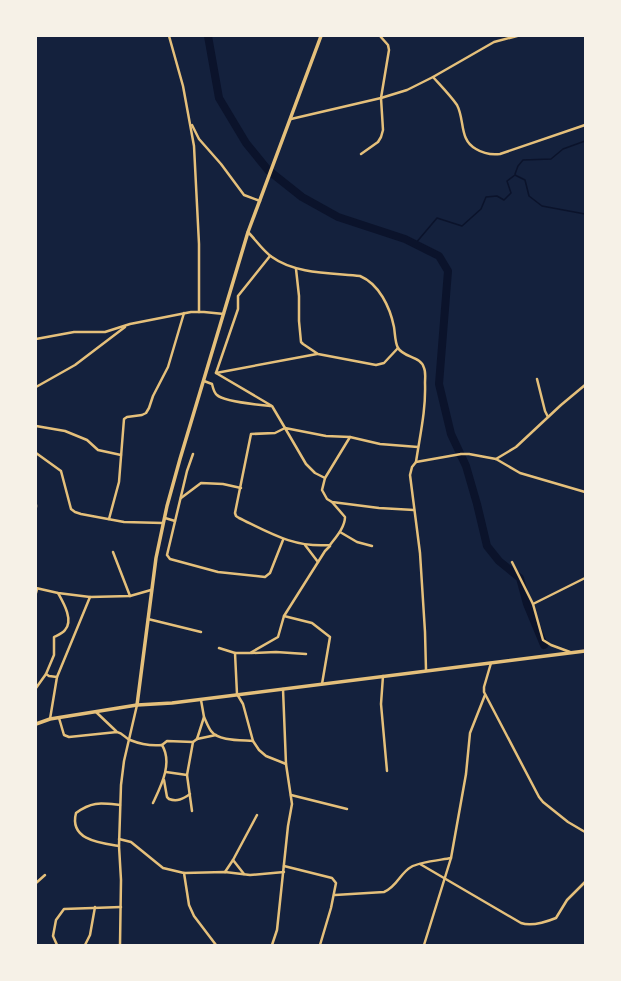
<svg xmlns="http://www.w3.org/2000/svg" width="621" height="981" font-family="Mulish,sans-serif">
<rect width="100%" height="100%" fill="#14213d"/>
<g fill="none" stroke-linecap="round" stroke-linejoin="round">
<!-- stream -->
<g stroke="#0b132b" stroke-width="1.5">
<path d="M515,174L518,166L523,160L551,159L563,149L585,141"/>
<path d="M415,244L437,218L462,226L481,209L486,197L497,196L504,200L511,193L507,181L515,175L525,180L529,196L542,206L585,214"/>
</g>
<!-- river -->
<path stroke="#0b132b" stroke-width="8" d="M208,36L219,98L246,143L268,170L302,197L338,217L405,239L439,256L448,271L439,384L451,434L466,466L477,504L487,546L499,561L520,578L527,604L544,645"/>
<!-- minor -->
<g stroke="#e5c07b" stroke-width="2.5">
<path d="M169,36L183,86L194,146L199,244V312"/>
<path d="M433,77L494,42L517,36"/>
<path d="M291,119L381,98L407,90L433,77C441,86 450,95 457,105C465,120 459,140 476,149C484,154 491,155 500,154L585,125"/>
<path d="M192,125L199,139L221,164L244,195L260,201"/>
<path d="M361,154L378,142L381,137L383,130L381,98L389,50L388,45L380,36"/>
<path d="M248,232C256,240 263,251 272,257C295,274 332,273 360,276C379,284 390,307 394,327C395,333 395,343 398,348C404,358 421,356 424,368C426,372 425,378 425,383C426,410 420,435 416,462L412,467L410,475L420,553L425,632L426,670"/>
<path d="M270,256L238,296V309L216,373L272,406L285,428L275,433L251,434L235,513L236,516L239,518C270,533 294,548 330,545C336,537 345,527 345,517L332,502"/>
<path d="M296,269L299,296V321L301,342L303,344L318,354L376,365L384,363L398,348"/>
<path d="M36,339L74,332H105L130,324L191,312H204L224,314"/>
<path d="M216,373L317,354"/>
<path d="M537,379L545,411L548,417"/>
<path d="M204,381L212,384C213,388 214,393 217,395C224,402 261,405 271,406"/>
<path d="M36,387L75,365L125,327"/>
<path d="M36,426L65,431L87,440L98,450L121,455"/>
<path d="M36,453L61,471L71,509L75,512L81,514L124,522L163,523"/>
<path d="M193,454L187,471L167,555L170,559L218,572L265,577L270,573L283,540"/>
<path d="M496,459L516,447L561,405L585,385"/>
<path d="M416,462L461,454H469L496,459L520,473L585,492"/>
<path d="M325,478L315,473L306,464L285,428L326,436L350,437"/>
<path d="M181,498L201,483L223,484L241,488"/>
<path d="M36,505V507"/>
<path d="M414,510L379,508L332,502L327,499L322,490L325,478L350,437L380,444L418,447"/>
<path d="M165,518L175,521"/>
<path d="M109,519L119,482L124,419L127,417L142,415L146,413L149,408L153,396L168,367L184,313"/>
<path d="M340,532L357,542L372,546"/>
<path d="M305,545L318,562"/>
<path d="M113,552L130,596"/>
<path d="M512,562L533,604"/>
<path d="M36,588L58,593L90,597L130,596L151,590"/>
<path d="M36,593L37,589"/>
<path d="M284,616L312,623L330,637L322,684"/>
<path d="M148,619L201,632"/>
<path d="M219,648L235,653L237,694L243,704L253,741L259,750L266,756L286,764"/>
<path d="M570,652L551,645L543,640L533,604L585,578"/>
<path d="M235,653H250L278,637L284,616L325,551L330,546"/>
<path d="M251,653L276,652L306,654"/>
<path d="M491,663L484,687V692L539,797L543,802L568,822L585,832"/>
<path d="M383,676L381,704L387,771"/>
<path d="M57,677L90,597"/>
<path d="M36,688L46,674"/>
<path d="M96,712L116,731"/>
<path d="M204,717C206,721 208,727 211,731C218,741 241,740 253,741"/>
<path d="M59,718L64,735L69,737L117,732C123,733 125,738 130,740C140,744 152,746 162,745C173,763 161,786 153,803"/>
<path d="M50,719L57,677L49,676L46,674L54,655V637C58,635 63,633 65,630C74,620 63,602 58,593"/>
<path d="M197,739L204,717L201,700"/>
<path d="M162,745L167,741L193,742L197,739L216,735"/>
<path d="M166,772L187,775"/>
<path d="M164,780L167,797L169,799C177,802 183,799 190,794"/>
<path d="M291,795L347,809"/>
<path d="M192,811L187,775L193,742"/>
<path d="M119,839L131,842L163,868L184,873L189,905L194,916L216,945"/>
<path d="M119,846C100,843 69,840 76,813C92,801 101,803 120,805"/>
<path d="M233,860L244,874"/>
<path d="M420,864L521,923C532,927 546,922 556,918L567,900L585,882"/>
<path d="M284,866L332,878L336,883L331,908L320,945"/>
<path d="M225,872L233,860L257,815"/>
<path d="M184,873L225,872L250,875L284,872"/>
<path d="M36,883L45,875"/>
<path d="M335,895L384,892C397,887 400,873 411,867C419,862 441,860 451,858"/>
<path d="M57,945L53,936L56,920L64,909L121,907"/>
<path d="M85,945L90,935L95,907"/>
<path d="M120,945L121,880L119,846L121,785L124,761L137,705"/>
<path d="M272,945L277,930L288,826L292,804L286,764L283,689"/>
<path d="M424,945L451,858L466,774L470,733L485,695"/>
</g>
<!-- tertiary -->
<g stroke="#e5c07b" stroke-width="3.5">
<path d="M137,705L156,558L167,506L180,459L248,232L321,36"/>
<path d="M36,724L50,719L137,705L172,703L585,651"/>
</g>
</g>
<!-- border -->
<rect width="621" height="981" fill="none" stroke="#f6f1e7" stroke-width="74"/>
</svg>
